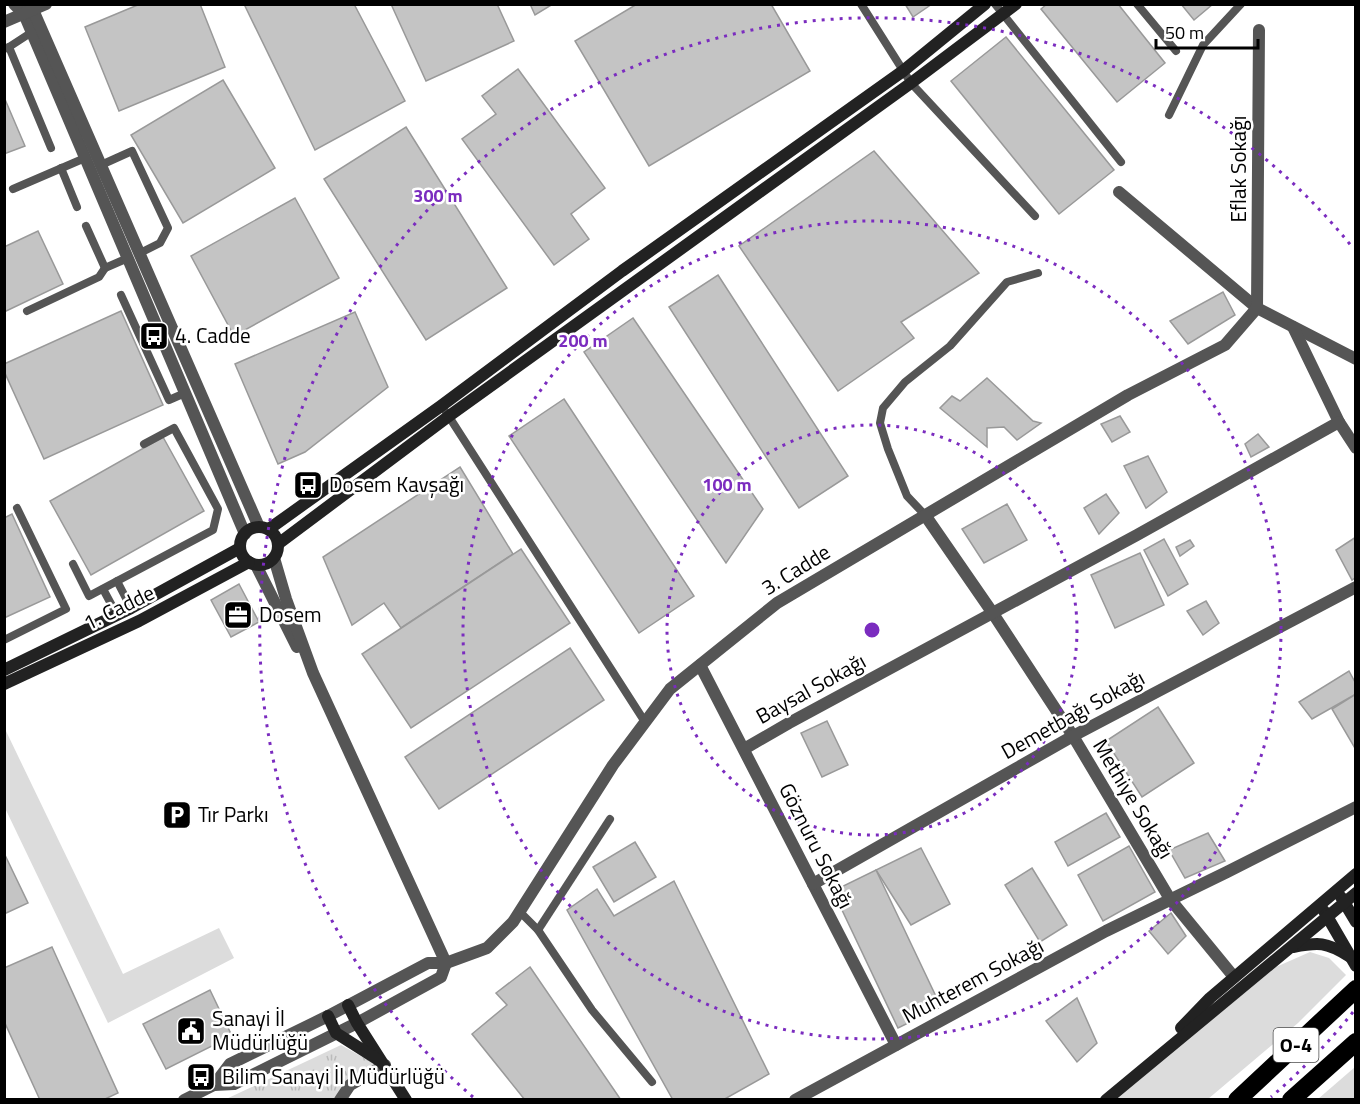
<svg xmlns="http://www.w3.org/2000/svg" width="1360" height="1104" font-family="'Titillium Web',sans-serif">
<defs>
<pattern id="park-tufts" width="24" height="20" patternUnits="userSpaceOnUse" patternTransform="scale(1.5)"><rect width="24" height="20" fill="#dcdcdc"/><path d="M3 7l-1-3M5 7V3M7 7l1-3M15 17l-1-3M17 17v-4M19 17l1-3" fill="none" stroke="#bbb"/></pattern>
</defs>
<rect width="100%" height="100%" fill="#fff"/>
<!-- grass -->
<g fill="#dcdcdc">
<path d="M5,729L123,974L219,928L234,958L108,1023L5,808Z"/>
<path d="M1310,952L1329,958L1346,975L1298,1023L1208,1099L1113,1100L1276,967Z"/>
<path d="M1355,1067V1099H1318Z"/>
</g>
<!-- park -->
<path fill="url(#park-tufts)" d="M341,1045L375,1064L335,1099L224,1100Z"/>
<!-- building -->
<g fill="#c4c4c4" stroke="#999" stroke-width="1.5">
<path d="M140,4H200L225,67L119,111L85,27Z"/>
<path d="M244,4H354L405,101L315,150Z"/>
<path d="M391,4H497L514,41L426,81Z"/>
<path d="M530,4H553L535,15Z"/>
<path d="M637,4H771L810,71L649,166L575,41Z"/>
<path d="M905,4H932L913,17Z"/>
<path d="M1047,4H1118L1165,63L1117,102L1041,9Z"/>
<path d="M1181,4H1213L1194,20Z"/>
<path d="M1006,37L1114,170L1059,214L951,81Z"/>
<path d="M518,69L605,188L571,214L589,239L554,265L462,139L496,114L482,96Z"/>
<path d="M223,80L275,168L183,223L131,135Z"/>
<path d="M4,97L25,146L4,154Z"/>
<path d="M406,127L507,288L426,340L324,179Z"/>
<path d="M874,151L979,273L901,322L914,338L838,391L739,246Z"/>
<path d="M295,198L339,278L234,336L191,256Z"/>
<path d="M38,231L63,284L4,312V247Z"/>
<path d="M718,275L848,476L799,508L669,307Z"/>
<path d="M1223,292L1235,315L1188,344L1170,321Z"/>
<path d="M121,311L163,405L44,459L4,371V364Z"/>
<path d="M355,312L388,387L305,452L278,464L235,364Z"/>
<path d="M633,318L763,509L726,563L584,352Z"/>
<path d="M987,378L1033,421L1041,423L1017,440L1004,427L987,428V447L940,408L952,396L960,401Z"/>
<path d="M564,399L694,596L639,633L509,436Z"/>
<path d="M1120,416L1130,432L1112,442L1101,424Z"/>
<path d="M1258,434L1269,447L1251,457L1245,444Z"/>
<path d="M163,437L204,511L91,575L50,501Z"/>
<path d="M1148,456L1167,492L1146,508L1124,466Z"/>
<path d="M460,467L513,554L401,628L384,603L352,625L323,557Z"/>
<path d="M1106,494L1119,513L1099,534L1084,508Z"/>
<path d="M1007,504L1027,540L984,563L962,529Z"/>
<path d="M12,514L50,597L4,618V518Z"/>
<path d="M1356,537V577L1352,580L1336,550Z"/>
<path d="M1164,539L1188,584L1168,596L1144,550Z"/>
<path d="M1190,540L1194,546L1180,556L1176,547Z"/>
<path d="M521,549L570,623L411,728L362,654Z"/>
<path d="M1140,553L1164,605L1115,628L1091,575Z"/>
<path d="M239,584L259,622L231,637L211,600Z"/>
<path d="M1206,601L1219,623L1203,635L1187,611Z"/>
<path d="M570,648L604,700L439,809L405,757Z"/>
<path d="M1349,671L1356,684V694L1312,719L1299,702Z"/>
<path d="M1356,694V750L1332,709Z"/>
<path d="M1158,707L1194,763L1142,797L1106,741Z"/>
<path d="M827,721L848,765L822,777L801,733Z"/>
<path d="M1106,813L1120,837L1068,866L1055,842Z"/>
<path d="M1208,833L1225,861L1185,878L1169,850Z"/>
<path d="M635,842L656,877L614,902L593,867Z"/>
<path d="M1129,846L1155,892L1103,921L1078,875Z"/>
<path d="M921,848L950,904L911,925L876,870Z"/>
<path d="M4,853L28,903L4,914Z"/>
<path d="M1032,868L1067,925L1040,942L1005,885Z"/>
<path d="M876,870L941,1007L898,1028L833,891Z"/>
<path d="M674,881L769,1074L723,1100H673L567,910L597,889L614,916Z"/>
<path d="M1171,913L1186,936L1168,954L1149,931Z"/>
<path d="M52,947L118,1093L103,1100H40L4,1021V968Z"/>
<path d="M530,967L621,1100H525L472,1034L507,1005L496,993Z"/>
<path d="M210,990L232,1036L166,1069L143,1024Z"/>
<path d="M1077,998L1097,1043L1077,1062L1046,1021Z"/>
</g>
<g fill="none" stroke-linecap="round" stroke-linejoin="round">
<!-- lane -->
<g stroke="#555" stroke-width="8">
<path d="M861,4L911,83L1035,216"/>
<path d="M995,4L1121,162"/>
<path d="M1137,4L1176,51"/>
<path d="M9,47L32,32"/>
<path d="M4,49L9,47L51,148"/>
<path d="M1169,115L1203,45L1241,4"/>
<path d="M101,165L132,151L168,228L160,243L140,253"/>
<path d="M61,168L77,207"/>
<path d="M13,189L85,158"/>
<path d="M86,226L105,268L128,258"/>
<path d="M121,295L169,400L185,393"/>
<path d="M27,311L99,277L105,268"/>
<path d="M446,412L645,722"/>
<path d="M925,515L907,496L888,449L880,423L883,408L905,382L950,346L1007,282L1038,273"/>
<path d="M73,564L89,596L213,530L218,509L174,428L144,444"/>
<path d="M117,581L131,608"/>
<path d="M103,589L117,615"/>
<path d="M4,640L66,609L17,508"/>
<path d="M520,912L538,930L592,1010L652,1082"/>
<path d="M538,930L610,819"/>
</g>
<!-- street -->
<g stroke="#555" stroke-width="12">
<path d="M14,4L24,14L245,534"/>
<path d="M28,4L33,10L259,527"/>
<path d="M4,22L46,4"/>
<path d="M1119,192L1257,308L1356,359"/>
<path d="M1293,327L1339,422"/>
<path d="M925,515L992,612L1073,736L1170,899L1234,977"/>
<path d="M256,565L297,647"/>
<path d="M700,665L896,1045"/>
<path d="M744,749L789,723L1137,535L1339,422L1356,448"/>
<path d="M813,884L1073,736L1356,587"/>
<path d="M214,1085L230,1064L328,1016L428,963H446L487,948L513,922L613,765L670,689L777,603L1128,395L1225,345L1257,308L1259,30"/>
<path d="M184,1100L214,1085L234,1084L357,1023L441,977L446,963L313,673L286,599L274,558"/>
<path d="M340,1100L350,1085L385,1065"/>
<path d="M795,1100L1106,931L1227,872L1356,807"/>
</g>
<!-- secondary -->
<g stroke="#222" stroke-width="12">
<circle cx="259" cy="546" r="19"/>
<path d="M269,529L441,406L622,271L903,71L985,4"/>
<path d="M278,544L449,416L911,83L1016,4"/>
<path d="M4,670L131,608L240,548"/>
<path d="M4,684L139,621L249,562"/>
<path d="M1341,897L1356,922"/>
<path d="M1324,911L1356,966"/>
<path d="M1293,947C1319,942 1326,942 1349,956"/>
<path d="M348,1005L357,1023L406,1100"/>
<path d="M328,1016L336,1033L380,1061"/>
<path d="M1181,1028L1210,998L1356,874"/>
<path d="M1106,1100L1356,893"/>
</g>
<!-- highway -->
<g stroke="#000" stroke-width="18">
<path d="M1237,1100L1356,989"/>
<path d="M1291,1100L1356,1042"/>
</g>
</g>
<!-- distance rings -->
<g fill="none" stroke="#7b2cbf" stroke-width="3" stroke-dasharray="3 6">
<circle cx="872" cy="630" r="205"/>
<circle cx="872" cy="630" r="409"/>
<path d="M1353 1012A614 614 0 0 1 1271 1097M473 1097A614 614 0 1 1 1353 248"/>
</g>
<!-- icons -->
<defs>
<g id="bus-square" transform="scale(1.5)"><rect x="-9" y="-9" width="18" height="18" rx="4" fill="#000" stroke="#fff"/><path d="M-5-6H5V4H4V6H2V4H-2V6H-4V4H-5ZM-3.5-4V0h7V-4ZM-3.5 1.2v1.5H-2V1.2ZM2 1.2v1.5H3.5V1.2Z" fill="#fff"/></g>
<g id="office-square" transform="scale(1.5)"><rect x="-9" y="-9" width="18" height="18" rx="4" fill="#000" stroke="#fff"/><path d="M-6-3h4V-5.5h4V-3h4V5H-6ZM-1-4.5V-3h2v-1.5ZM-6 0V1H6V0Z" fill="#fff"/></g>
<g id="parking-square" transform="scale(1.5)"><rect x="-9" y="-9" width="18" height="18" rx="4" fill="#000" stroke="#fff"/><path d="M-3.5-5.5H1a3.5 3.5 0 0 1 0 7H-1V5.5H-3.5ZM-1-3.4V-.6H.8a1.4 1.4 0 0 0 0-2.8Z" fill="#fff"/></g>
<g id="civic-square" transform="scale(1.5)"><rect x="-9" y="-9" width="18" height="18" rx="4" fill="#000" stroke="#fff"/><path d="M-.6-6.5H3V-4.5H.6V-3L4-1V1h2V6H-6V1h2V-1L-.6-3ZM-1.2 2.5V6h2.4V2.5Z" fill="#fff"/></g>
</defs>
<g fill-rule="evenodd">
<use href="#bus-square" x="154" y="336"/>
<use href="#bus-square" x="308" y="485"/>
<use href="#office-square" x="238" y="615"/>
<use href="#parking-square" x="177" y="815"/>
<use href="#civic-square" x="191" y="1031"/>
<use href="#bus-square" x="201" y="1077"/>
</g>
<g text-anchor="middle" stroke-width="5" stroke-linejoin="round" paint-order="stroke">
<!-- shield labels -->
<rect fill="#fff" stroke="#4c4c4c" stroke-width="1.5" x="1273.5" y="1028" width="45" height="34" rx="4.5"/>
<g font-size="20" font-weight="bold" fill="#000">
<text x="1296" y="1052">O-4</text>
</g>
<!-- street labels -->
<g font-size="21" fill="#000" stroke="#fff">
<text transform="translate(1239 169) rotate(-90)" y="7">Eflak Sokağı</text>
<text transform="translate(796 570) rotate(-32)" y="7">3. Cadde</text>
<text transform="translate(119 608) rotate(-26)" y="7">1. Cadde</text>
<text transform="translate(811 689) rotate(-29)" y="7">Baysal Sokağı</text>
<text transform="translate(1073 715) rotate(-29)" y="7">Demetbağı Sokağı</text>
<text transform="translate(1133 799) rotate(59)" y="7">Methiye Sokağı</text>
<text transform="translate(816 846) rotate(63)" y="7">Göznuru Sokağı</text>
<text transform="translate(973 981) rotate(-28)" y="7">Muhterem Sokağı</text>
</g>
<!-- poi labels -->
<g font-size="21" fill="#000" stroke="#fff" text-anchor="start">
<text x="175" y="343">4. Cadde</text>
<text x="329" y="492">Dosem Kavşağı</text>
<text x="259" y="622">Dosem</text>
<text x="198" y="822">Tır Parkı</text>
<text x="212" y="1026">Sanayi İl<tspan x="212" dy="24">Müdürlüğü</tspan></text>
<text x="222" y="1084">Bilim Sanayi İl Müdürlüğü</text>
</g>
</g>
<circle cx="872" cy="630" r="9" fill="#7b2cbf" stroke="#fff" stroke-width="3"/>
<g font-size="18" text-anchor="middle" font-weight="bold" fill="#7b2cbf" stroke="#fff" stroke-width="5" stroke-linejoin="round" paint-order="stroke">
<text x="438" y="202">300 m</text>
<text x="583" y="347">200 m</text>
<text x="727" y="491">100 m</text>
</g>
<!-- border -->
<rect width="1360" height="1104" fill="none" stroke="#000000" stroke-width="12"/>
<!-- scale -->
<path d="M1156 39v9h102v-9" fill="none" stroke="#000000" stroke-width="3"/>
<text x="1165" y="39" font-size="18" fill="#000000" stroke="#ffffff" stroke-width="4.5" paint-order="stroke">50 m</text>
</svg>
